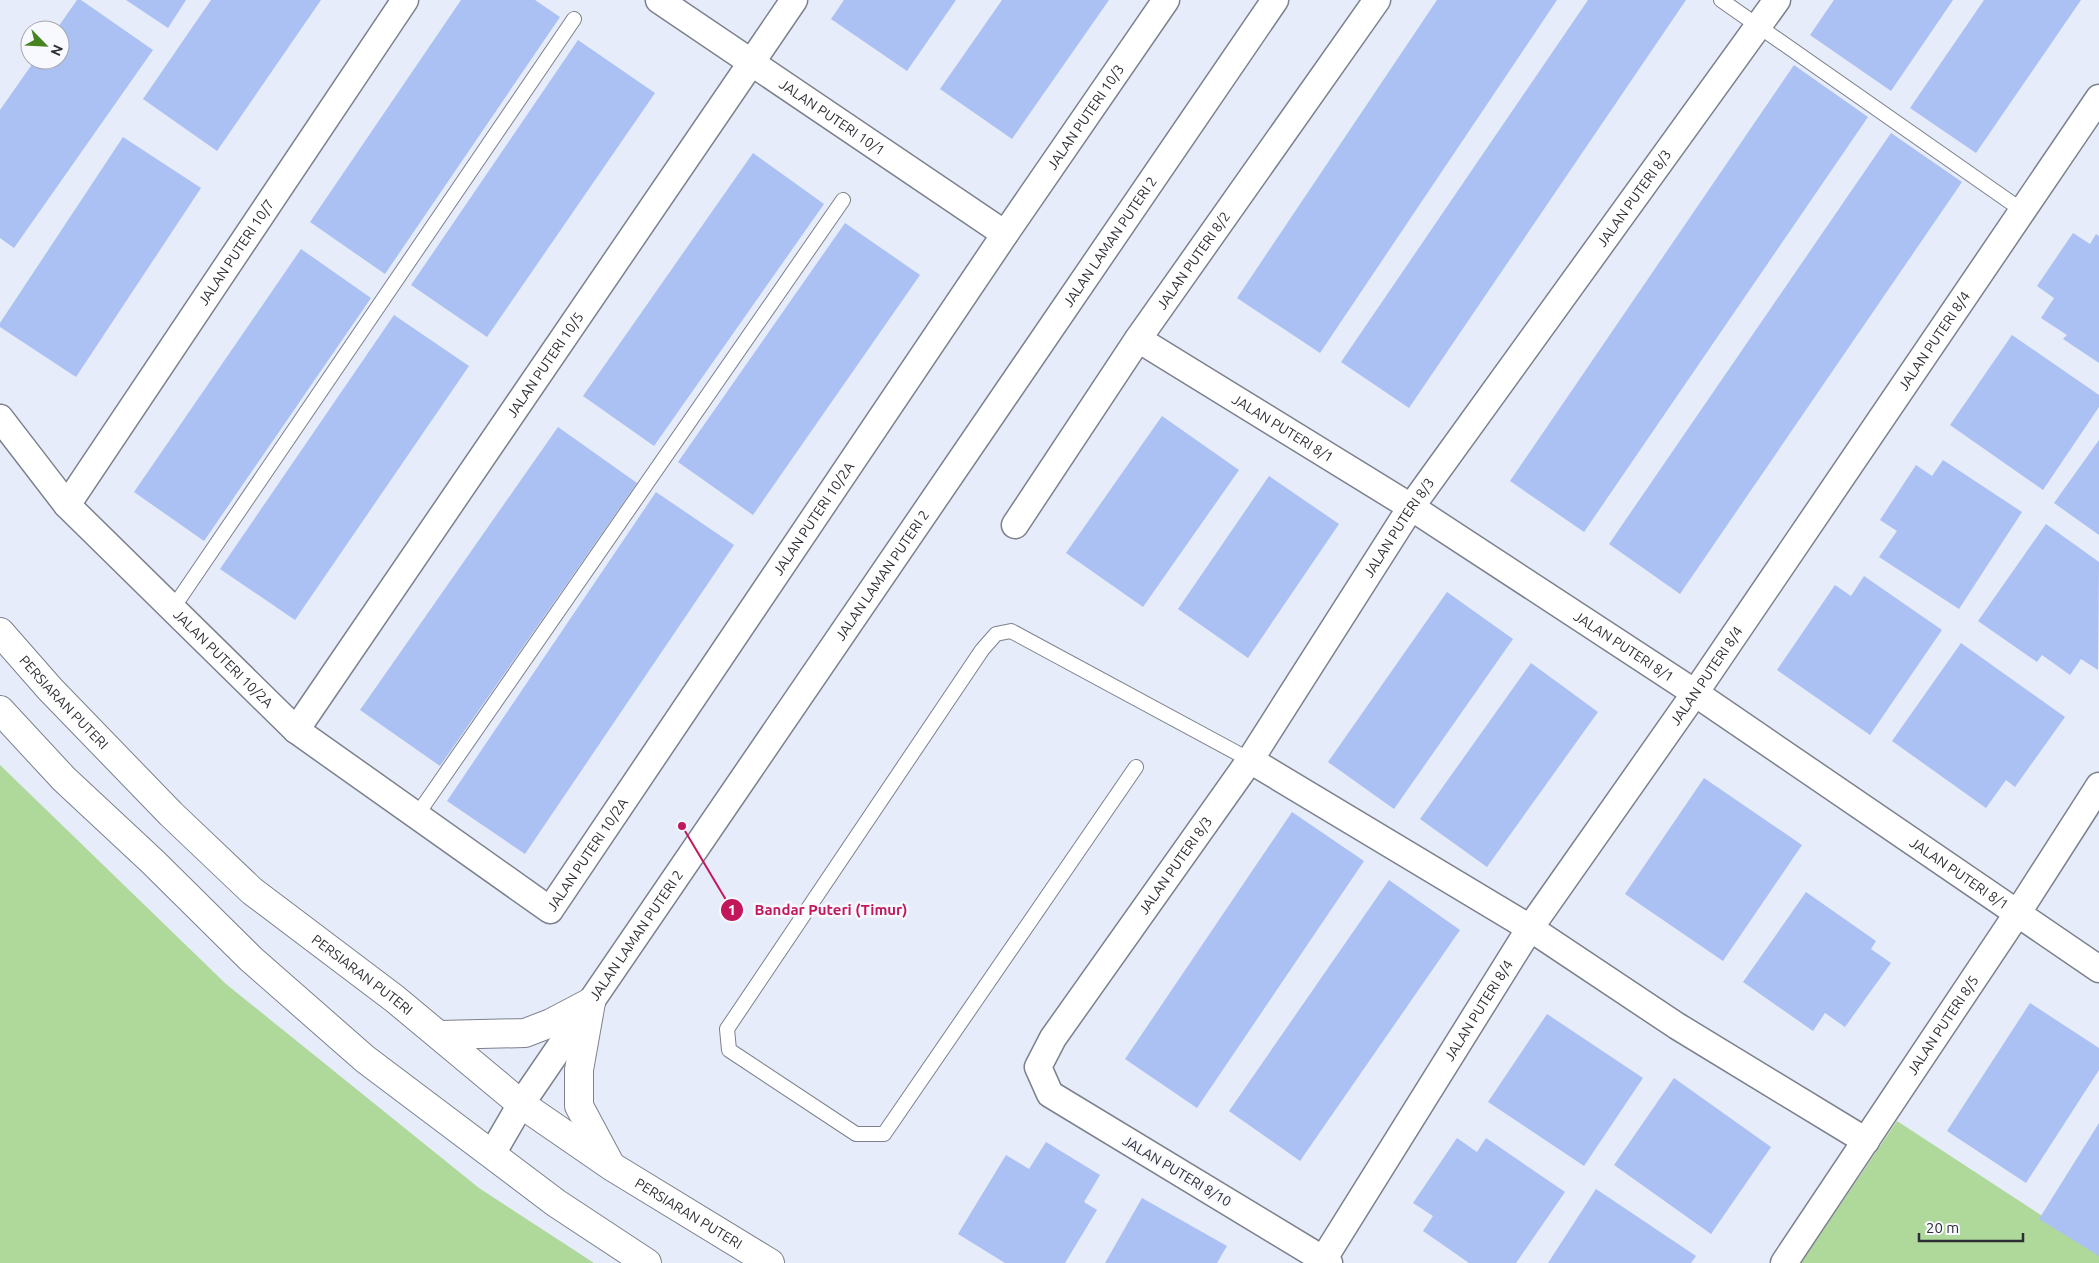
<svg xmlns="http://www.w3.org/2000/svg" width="2099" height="1263" font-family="Ubuntu,sans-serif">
<rect width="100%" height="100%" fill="#e6ecf9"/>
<!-- green -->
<g fill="#afd99b">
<path d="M0,765L226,984L479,1188L594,1263H0Z"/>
<path d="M1897,1121L2099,1253V1263H1801Z"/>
</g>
<!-- building -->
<g fill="#abc1f3">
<path d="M77,0H81L153,50L14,248L0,238V110L35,60H60V30H56Z"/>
<path d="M126,0H186L168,28Z"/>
<path d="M211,0H321L217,151L143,99Z"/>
<path d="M461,0H535L560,17L385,274L310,222Z"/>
<path d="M844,0H956L907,71L831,19Z"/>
<path d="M1002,0H1109L1012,139L940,89Z"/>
<path d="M1437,0H1557L1320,353L1237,298Z"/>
<path d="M1588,0H1686L1409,408L1341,362Z"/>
<path d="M1834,0H1953L1891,91L1810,35Z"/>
<path d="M1984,0H2081L1976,153L1910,108Z"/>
<path d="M578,40L655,93L487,337L411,285Z"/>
<path d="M1794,65L1868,117L1584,532L1510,481Z"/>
<path d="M1891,133L1962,182L1680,594L1609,544Z"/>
<path d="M123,137L201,188L76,377L0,327V323Z"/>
<path d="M753,153L824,204L654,446L583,396Z"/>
<path d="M845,223L920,275L753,515L678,462Z"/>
<path d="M2073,233L2090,244L2096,234L2099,236V363L2063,339L2067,335L2041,318L2054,298L2037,286Z"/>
<path d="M301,249L371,298L204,541L134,492Z"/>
<path d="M394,315L469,366L295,620L220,569Z"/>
<path d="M2012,335L2099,395V407L2043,490L1950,425Z"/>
<path d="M1162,416L1239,470L1143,607L1066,553Z"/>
<path d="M558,427L637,483L440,766L360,710Z"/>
<path d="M2099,440V535L2054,503Z"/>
<path d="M1943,460L2022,512L1959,609L1879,557L1897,531L1880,520L1916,465L1932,476Z"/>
<path d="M1269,476L1339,524L1248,658L1178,609Z"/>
<path d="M656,492L734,545L525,854L447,801Z"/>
<path d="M2046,524L2099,562L2098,670L2081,659L2070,675L2042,655L2037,662L1978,621Z"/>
<path d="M1864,576L1942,630L1870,735L1777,670L1835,585L1851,596Z"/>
<path d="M1447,592L1513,639L1394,809L1328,762Z"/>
<path d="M1961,643L2065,717L2015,787L2006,780L1986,808L1892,741Z"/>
<path d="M1531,663L1598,712L1487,867L1420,819Z"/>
<path d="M1704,778L1802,845L1723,961L1625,894Z"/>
<path d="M1292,812L1364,861L1197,1108L1125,1059Z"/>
<path d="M1389,880L1460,930L1300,1161L1229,1111Z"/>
<path d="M1806,892L1876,941L1871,949L1891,963L1845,1027L1825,1013L1813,1031L1743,982Z"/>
<path d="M2030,1003L2099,1048V1070L2026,1183L1947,1131Z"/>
<path d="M1547,1014L1643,1078L1584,1166L1488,1102Z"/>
<path d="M1674,1078L1771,1147L1711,1234L1614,1165Z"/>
<path d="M2099,1123V1256L2039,1219Z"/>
<path d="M1457,1138L1477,1152L1486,1138L1565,1192L1516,1263H1469L1423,1231L1433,1216L1413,1203Z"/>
<path d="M1046,1142L1100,1175L1084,1202L1097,1210L1065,1263H1005L958,1234L1006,1155L1029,1169Z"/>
<path d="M1596,1189L1696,1256L1691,1263H1548Z"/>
<path d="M1142,1198L1227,1246L1217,1263H1105Z"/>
</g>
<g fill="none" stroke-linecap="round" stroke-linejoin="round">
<!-- lane casing -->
<g stroke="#7c818d" stroke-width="16">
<g id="lane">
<path d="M1721,0L2023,211"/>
<path d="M173,608L574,19"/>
<path d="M1136,767L884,1134H856L729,1050L727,1029L982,650L996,634L1011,631L1250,760"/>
<path d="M417,815L843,200"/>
</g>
</g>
<!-- street casing -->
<g stroke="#7c818d" stroke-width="29">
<g id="street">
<path id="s1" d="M659,0L1005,234"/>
<path id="s2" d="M1138,339L1411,507L1695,693L2099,969"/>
<path id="s3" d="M0,418L67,505L296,730L550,910L1005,234L1166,0"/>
<path id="s4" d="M67,505L405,0"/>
<path id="s5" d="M1015,525L1138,339L1377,0"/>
<path id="s6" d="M296,730L794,0"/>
<path d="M1250,760L1530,928L1677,1026L1866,1141"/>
<path id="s7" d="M492,1154L521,1104L1275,0"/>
<path id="s8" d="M1323,1260L1530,928L1695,693L2099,98"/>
<path id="s9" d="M1329,1263L1050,1094L1038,1067L1053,1038L1250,760L1411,507L1777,0"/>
<path id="s10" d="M1784,1263L2017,914L2099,786"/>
</g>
</g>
<!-- secondary casing -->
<g stroke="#7c818d" stroke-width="30">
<g id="secondary">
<path id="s11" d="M0,632L50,689L171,814L252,891L395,999L521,1104L611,1166L770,1263"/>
<path d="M0,710L64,779L153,862L251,959L365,1059L556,1203L647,1263"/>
<path d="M591,1002L579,1070V1106L609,1162"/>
<path d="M440,1035L525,1033L551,1023L591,1002"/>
</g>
</g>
<!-- lane -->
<use href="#lane" stroke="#fff" stroke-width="14"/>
<!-- street -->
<use href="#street" stroke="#fff" stroke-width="26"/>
<!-- secondary -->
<use href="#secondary" stroke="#fff" stroke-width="28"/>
</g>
<g text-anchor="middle" stroke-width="5" stroke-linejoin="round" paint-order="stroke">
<!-- street labels -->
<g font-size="14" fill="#2d2f34" stroke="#f7f9ff">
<text dy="5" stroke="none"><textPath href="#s1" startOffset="209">JALAN PUTERI 10/1</textPath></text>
<text dy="5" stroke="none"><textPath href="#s3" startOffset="1699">JALAN PUTERI 10/3</textPath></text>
<text dy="5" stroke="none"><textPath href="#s9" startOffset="1410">JALAN PUTERI 8/3</textPath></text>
<text dy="5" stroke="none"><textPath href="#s7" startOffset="1102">JALAN LAMAN PUTERI 2</textPath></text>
<text dy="5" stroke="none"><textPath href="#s4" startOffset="304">JALAN PUTERI 10/7</textPath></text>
<text dy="5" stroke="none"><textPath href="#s5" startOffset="319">JALAN PUTERI 8/2</textPath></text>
<text dy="5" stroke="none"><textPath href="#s8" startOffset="1104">JALAN PUTERI 8/4</textPath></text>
<text dy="5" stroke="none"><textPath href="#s6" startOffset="442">JALAN PUTERI 10/5</textPath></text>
<text dy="5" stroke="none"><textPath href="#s2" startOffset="170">JALAN PUTERI 8/1</textPath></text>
<text dy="5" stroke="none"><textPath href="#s3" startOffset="1214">JALAN PUTERI 10/2A</textPath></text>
<text dy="5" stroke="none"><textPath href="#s9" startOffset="1005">JALAN PUTERI 8/3</textPath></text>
<text dy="5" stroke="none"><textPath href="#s7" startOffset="698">JALAN LAMAN PUTERI 2</textPath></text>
<text dy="5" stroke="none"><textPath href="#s2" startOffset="575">JALAN PUTERI 8/1</textPath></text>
<text dy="5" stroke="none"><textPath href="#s3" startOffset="329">JALAN PUTERI 10/2A</textPath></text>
<text dy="5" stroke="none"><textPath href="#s8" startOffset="699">JALAN PUTERI 8/4</textPath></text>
<text dy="5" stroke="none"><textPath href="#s11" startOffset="95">PERSIARAN PUTERI</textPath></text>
<text dy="5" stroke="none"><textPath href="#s3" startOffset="809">JALAN PUTERI 10/2A</textPath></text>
<text dy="5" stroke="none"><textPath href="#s9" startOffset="600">JALAN PUTERI 8/3</textPath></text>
<text dy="5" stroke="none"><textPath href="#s2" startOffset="980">JALAN PUTERI 8/1</textPath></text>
<text dy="5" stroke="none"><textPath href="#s7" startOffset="262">JALAN LAMAN PUTERI 2</textPath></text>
<text dy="5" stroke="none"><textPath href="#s11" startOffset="500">PERSIARAN PUTERI</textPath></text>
<text dy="5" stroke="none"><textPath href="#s8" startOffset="294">JALAN PUTERI 8/4</textPath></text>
<text dy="5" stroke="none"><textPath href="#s10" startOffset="286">JALAN PUTERI 8/5</textPath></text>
<text transform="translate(1177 1171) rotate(31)" y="5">JALAN PUTERI 8/10</text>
<text dy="5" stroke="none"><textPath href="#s11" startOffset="905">PERSIARAN PUTERI</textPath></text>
</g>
</g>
<!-- callouts -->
<path fill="none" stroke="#c2185b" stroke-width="2" d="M682 826L732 910"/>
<g fill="#c2185b" stroke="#f7f9ff" stroke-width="2">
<circle cx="682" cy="826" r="5"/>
<circle cx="732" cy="910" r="12"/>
</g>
<g font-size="15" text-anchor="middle" font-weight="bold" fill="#fff">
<text x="732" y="915">1</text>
</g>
<g font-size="15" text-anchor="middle" font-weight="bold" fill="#c2185b" stroke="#f7f9ff" stroke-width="5" stroke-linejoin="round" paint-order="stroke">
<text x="831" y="915">Bandar Puteri (Timur)</text>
</g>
<!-- north arrow -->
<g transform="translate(45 45) rotate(114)"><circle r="24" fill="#f7f9ff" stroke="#a6a8ae"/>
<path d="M0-4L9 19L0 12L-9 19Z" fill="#478320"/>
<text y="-8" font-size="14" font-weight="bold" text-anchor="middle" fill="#2d2f34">N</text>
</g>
<!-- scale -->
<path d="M1919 1233v8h104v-8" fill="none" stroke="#2d2f34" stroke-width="2.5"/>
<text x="1926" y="1233" font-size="15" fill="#2d2f34" stroke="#f7f9ff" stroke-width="4" paint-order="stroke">20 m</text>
</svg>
